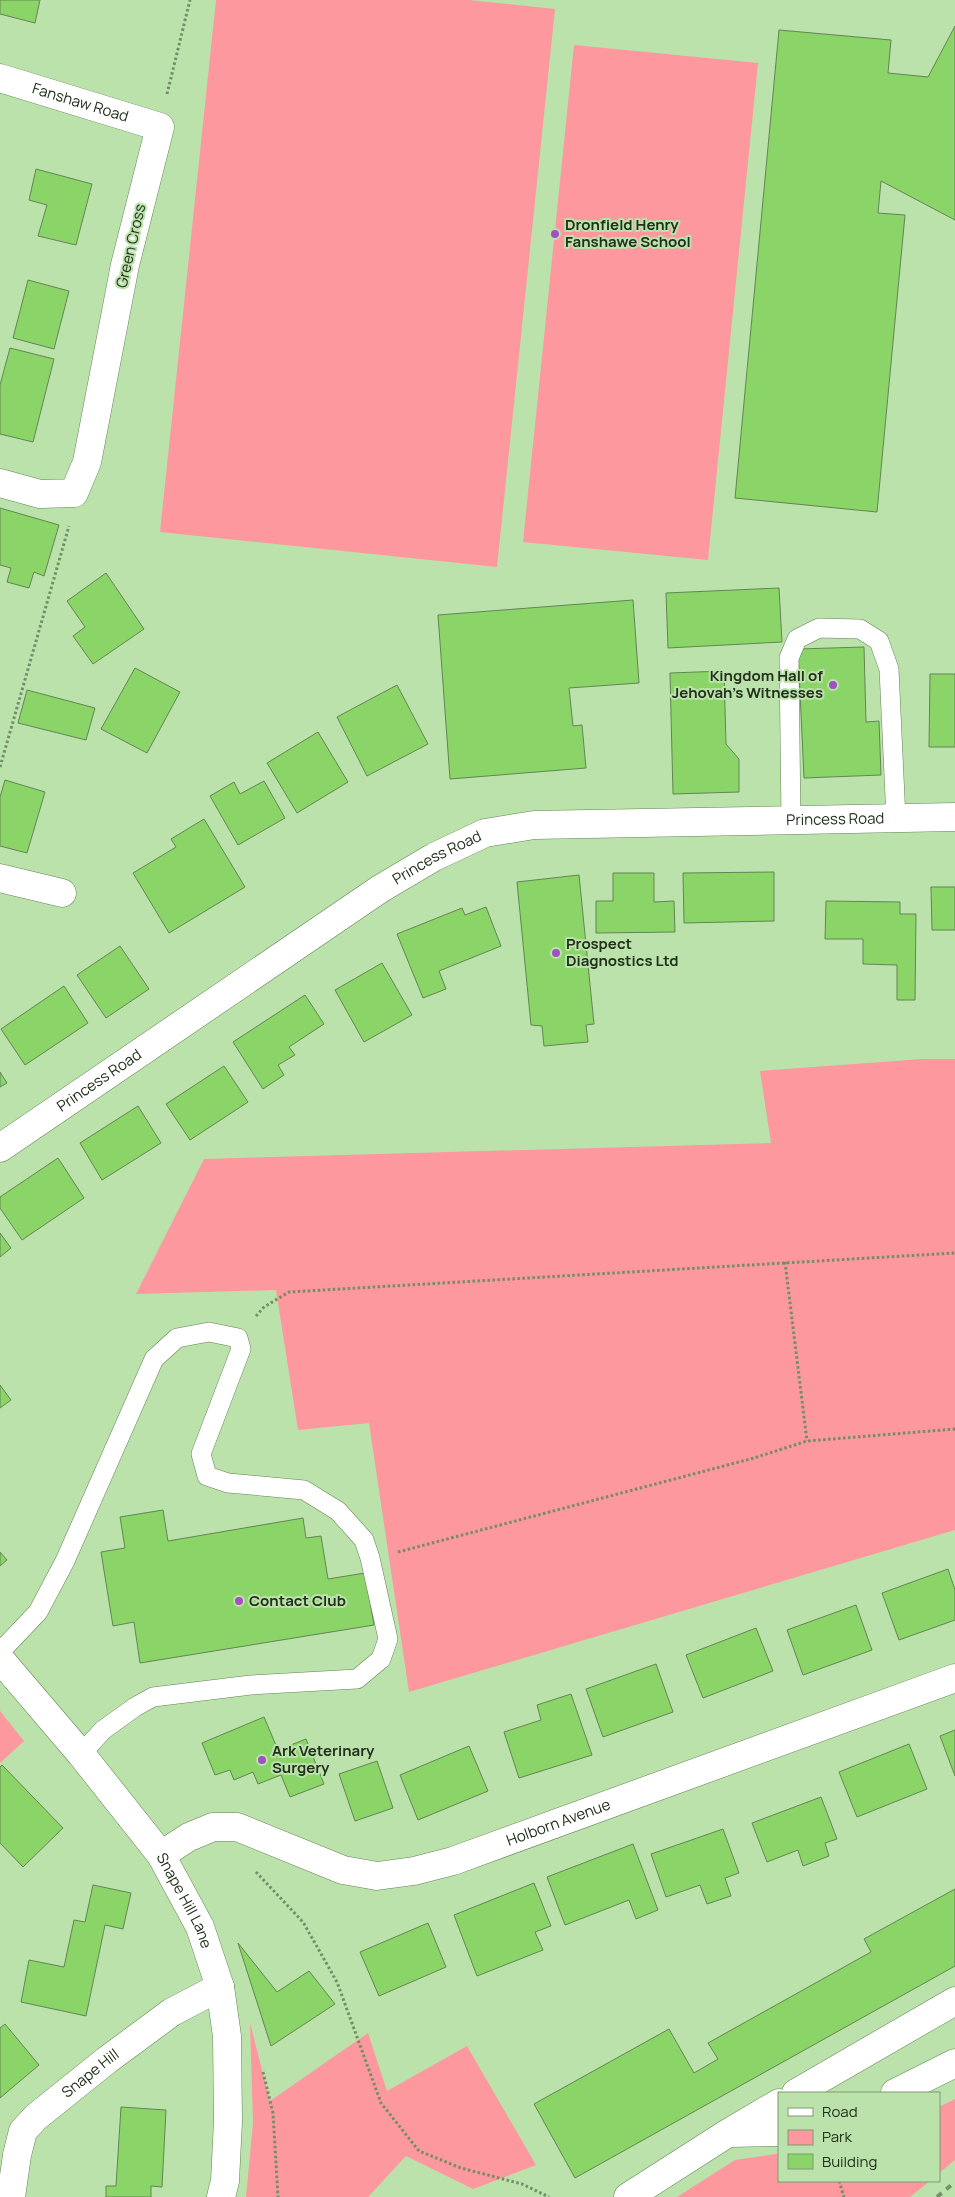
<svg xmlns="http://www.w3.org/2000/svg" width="955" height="2197" font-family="Manrope,sans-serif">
<rect width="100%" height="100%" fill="#bce2ac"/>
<!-- green -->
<g fill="#fc989e">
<path d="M216,0H469L555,9L497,567L160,532Z"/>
<path d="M574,45L758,63L708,560L523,542Z"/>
<path d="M922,1059H955V1530L409,1692L369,1423L298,1430L276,1290L136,1294L204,1159L771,1143L760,1071Z"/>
<path d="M0,1711L24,1741L0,1763Z"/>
<path d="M250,2023L270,2101L368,2033L387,2091L467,2046L536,2165L473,2189L406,2156L368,2197H246L253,2123Z"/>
<path d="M955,2099V2160L939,2173V2107Z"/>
<path d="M776,2154H779V2181H930L910,2197H677L735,2160Z"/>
</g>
<!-- building -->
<g fill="#8bd568" stroke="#638554">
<path d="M0,0H40L35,23L0,14Z"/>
<path d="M955,26V220L881,181L878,213L905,215L877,512L735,498L779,30L891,40L888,73L928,77Z"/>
<path d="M36,169L92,184L76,245L38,236L47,205L29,200Z"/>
<path d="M28,280L69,291L54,349L13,338Z"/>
<path d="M10,348L54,359L33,442L0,434V385Z"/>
<path d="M0,508L59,525L44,576L34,572L29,588L7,582L11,568L0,565Z"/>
<path d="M106,573L144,629L93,664L73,636L85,627L67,601Z"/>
<path d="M779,588L782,642L668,648L666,593Z"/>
<path d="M633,600L639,683L569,688L573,726L582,725L586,768L450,779L438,615Z"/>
<path d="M864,647L866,722L879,721L881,775L804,778L798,649Z"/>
<path d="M135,668L180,692L147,753L101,729Z"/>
<path d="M724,671L726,744L739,759V792L673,794L670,673Z"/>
<path d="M930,674H955V747H929Z"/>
<path d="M397,685L428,744L367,776L337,717Z"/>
<path d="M27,690L95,708L86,740L18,723Z"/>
<path d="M318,732L348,782L297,813L267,763Z"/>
<path d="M5,780L45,792L27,853L0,846V797Z"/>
<path d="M264,781L285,818L238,845L210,796L234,782L240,794Z"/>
<path d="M204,819L245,887L169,933L133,873L176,847L171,839Z"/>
<path d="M774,872V921L684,923L683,873Z"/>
<path d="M613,873H654V902L674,901L675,932L596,933V901H613Z"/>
<path d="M579,875L594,1024L586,1025L588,1042L544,1046L542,1026L531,1025L517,882Z"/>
<path d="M931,887H955V930H932Z"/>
<path d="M826,901L900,902V914H916L915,1000H897V965L863,964V939H825Z"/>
<path d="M486,907L501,946L439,971L446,989L423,998L397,934L462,908L465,915Z"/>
<path d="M120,946L149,989L106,1018L77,975Z"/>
<path d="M382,963L412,1015L364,1042L335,990Z"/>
<path d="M64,986L88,1023L25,1065L1,1029Z"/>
<path d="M305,995L324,1024L289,1047L295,1055L278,1065L284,1075L263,1089L233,1042Z"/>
<path d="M224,1066L248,1102L190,1140L166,1104Z"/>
<path d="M0,1072L7,1083L0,1087Z"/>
<path d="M138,1106L161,1143L102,1180L80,1143Z"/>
<path d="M58,1158L84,1198L22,1240L0,1208V1197Z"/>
<path d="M0,1233L11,1248L0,1257Z"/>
<path d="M0,1385L11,1400L0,1408Z"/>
<path d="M163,1510L168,1541L303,1518L306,1538L321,1536L328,1579L365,1573L374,1625L140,1663L134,1622L113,1626L101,1552L125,1548L120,1517Z"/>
<path d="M0,1552L7,1560L0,1566Z"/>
<path d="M948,1569L955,1590V1620L899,1640L882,1593Z"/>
<path d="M856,1605L872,1650L803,1675L787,1630Z"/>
<path d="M756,1628L773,1671L703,1698L686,1655Z"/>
<path d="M656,1664L673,1712L603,1737L586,1689Z"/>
<path d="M571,1694L592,1755L519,1778L504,1732L541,1720L537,1705Z"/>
<path d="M264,1717L278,1750L306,1739L324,1784L290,1797L281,1775L258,1784L253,1772L234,1780L230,1770L215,1775L202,1743Z"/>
<path d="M955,1730V1776L940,1736Z"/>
<path d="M909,1744L927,1789L857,1817L839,1772Z"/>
<path d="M469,1746L488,1791L418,1820L400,1775Z"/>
<path d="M377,1761L393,1808L355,1821L339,1774Z"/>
<path d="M2,1765L63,1828L23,1867L0,1843V1767Z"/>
<path d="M821,1797L837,1839L825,1843L829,1856L803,1866L798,1850L767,1862L752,1823Z"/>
<path d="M723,1829L739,1873L725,1878L731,1896L707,1904L700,1885L666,1897L651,1854Z"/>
<path d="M633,1844L658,1910L636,1919L629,1900L565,1925L547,1877Z"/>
<path d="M534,1883L551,1926L535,1932L543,1950L477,1976L454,1915Z"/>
<path d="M93,1885L131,1893L123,1929L105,1925L86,2016L21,2002L29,1960L64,1967L74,1920L85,1922Z"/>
<path d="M955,1889V1966L575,2178L534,2104L669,2029L694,2073L718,2059L708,2043L871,1952L864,1939Z"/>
<path d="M428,1923L446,1967L379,1996L360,1952Z"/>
<path d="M238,1943L277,1992L309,1971L335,2004L271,2046Z"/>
<path d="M5,2024L39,2065L0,2098V2028Z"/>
<path d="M121,2107L166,2110L162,2187L151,2186V2197H106V2186H116Z"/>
</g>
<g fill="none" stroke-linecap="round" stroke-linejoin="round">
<!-- lane casing -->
<g stroke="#628453" stroke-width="20">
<g id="lane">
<path d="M791,821L789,658L797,639L819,628L860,629L879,641L889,669L896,819"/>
<path d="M0,1652L38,1612L65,1561L154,1359L177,1338L209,1332L238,1338L241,1349L201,1454L207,1476L228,1483L304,1490L338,1511L364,1540L370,1558L388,1639L381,1659L357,1679L251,1685L153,1697L135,1707L103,1730L81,1754"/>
</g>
</g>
<!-- street casing -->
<g stroke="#628453" stroke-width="29">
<g id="street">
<path id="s1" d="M0,78L160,127L125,265L87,462L74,493L40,494L0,483"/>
<path d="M0,878L62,893"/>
<path id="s2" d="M0,1148L380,889L434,857L485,833L534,825L955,817"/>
<path id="s3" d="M161,1855L189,1837L213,1827H237L343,1870L377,1876L414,1871L453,1861L955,1678"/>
<path id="s4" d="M11,2197L17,2155L23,2131L36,2117L107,2060L172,2012L220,1987"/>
</g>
</g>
<!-- secondary casing -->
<g stroke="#628453" stroke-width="29">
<g id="secondary">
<path id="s5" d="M0,1659L81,1754L161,1855L200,1927L220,1987L227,2036L228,2121L225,2181L221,2197"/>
<path d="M796,2093L955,2001"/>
<path d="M895,2093L955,2063"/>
<path d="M730,2133L779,2132"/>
<path d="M628,2197L728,2133L779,2103"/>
</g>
</g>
<!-- path -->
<g stroke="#728d67" stroke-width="3" stroke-dasharray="2.5 2.5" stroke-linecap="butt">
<path d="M167,94L190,0"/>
<path d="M0,767L69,526"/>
<path d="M785,1262L807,1441"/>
<path d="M256,1316L264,1307L289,1292L955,1253"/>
<path d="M398,1552L754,1458L807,1441L955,1429"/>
<path d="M256,1872L303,1922L337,1982L381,2103L419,2151L461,2168L522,2184L549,2197"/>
<path d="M263,2072L273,2113L278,2197"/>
<path d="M839,2181L844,2197"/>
</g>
<!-- lane -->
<use href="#lane" stroke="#fff" stroke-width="19"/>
<!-- street -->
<use href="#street" stroke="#fff" stroke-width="28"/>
<!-- secondary -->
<use href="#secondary" stroke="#fff" stroke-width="28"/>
<!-- rail -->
<path stroke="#76926a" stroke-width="4" stroke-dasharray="6 6" stroke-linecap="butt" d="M937,2197L955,2182"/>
</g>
<!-- markers -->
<g fill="#a350c0" stroke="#bce2ac" stroke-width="2">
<circle cx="555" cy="234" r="5"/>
<circle cx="833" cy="685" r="5"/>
<circle cx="556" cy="953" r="5"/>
<circle cx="239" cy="1601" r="5"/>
<circle cx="262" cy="1760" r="5"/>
</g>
<g text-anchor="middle" stroke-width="4" stroke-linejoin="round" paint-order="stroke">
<!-- street labels -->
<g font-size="15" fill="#21301b" stroke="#bce2ac">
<text dy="5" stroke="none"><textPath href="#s1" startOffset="84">Fanshaw Road</textPath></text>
<text transform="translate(131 246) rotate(-77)" y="5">Green Cross</text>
<text dy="5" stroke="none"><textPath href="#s2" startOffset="930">Princess Road</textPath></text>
<text dy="5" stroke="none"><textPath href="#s2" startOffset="525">Princess Road</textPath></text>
<text dy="5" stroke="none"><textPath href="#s2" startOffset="120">Princess Road</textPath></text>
<text dy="5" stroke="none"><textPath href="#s3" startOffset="422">Holborn Avenue</textPath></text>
<text dy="5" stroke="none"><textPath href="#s5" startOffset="305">Snape Hill Lane</textPath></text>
<text dy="5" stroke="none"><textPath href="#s4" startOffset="156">Snape Hill</textPath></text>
</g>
<!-- poi labels -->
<g font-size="15" font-weight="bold" fill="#21301b" stroke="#bce2ac" text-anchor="start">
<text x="565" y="230">Dronfield Henry<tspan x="565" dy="17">Fanshawe School</tspan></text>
<text x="823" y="681" text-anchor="end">Kingdom Hall of<tspan x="823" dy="17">Jehovah's Witnesses</tspan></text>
<text x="566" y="949">Prospect<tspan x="566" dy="17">Diagnostics Ltd</tspan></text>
<text x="249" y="1606">Contact Club</text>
<text x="272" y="1756">Ark Veterinary<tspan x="272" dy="17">Surgery</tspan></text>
</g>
</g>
<!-- legend -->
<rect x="778" y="2092" width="162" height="90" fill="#bce2ac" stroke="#7e9b72"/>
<rect x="788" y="2108" width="25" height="8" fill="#ffffff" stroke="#7e9b72"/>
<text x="822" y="2117" font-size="15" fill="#21301b">Road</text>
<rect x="788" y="2130" width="25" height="15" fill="#fc989e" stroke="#7e9b72"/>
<text x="822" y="2142" font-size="15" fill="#21301b">Park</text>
<rect x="788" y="2154" width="25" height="15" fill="#8bd568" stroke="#7e9b72"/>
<text x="822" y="2167" font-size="15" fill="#21301b">Building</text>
</svg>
